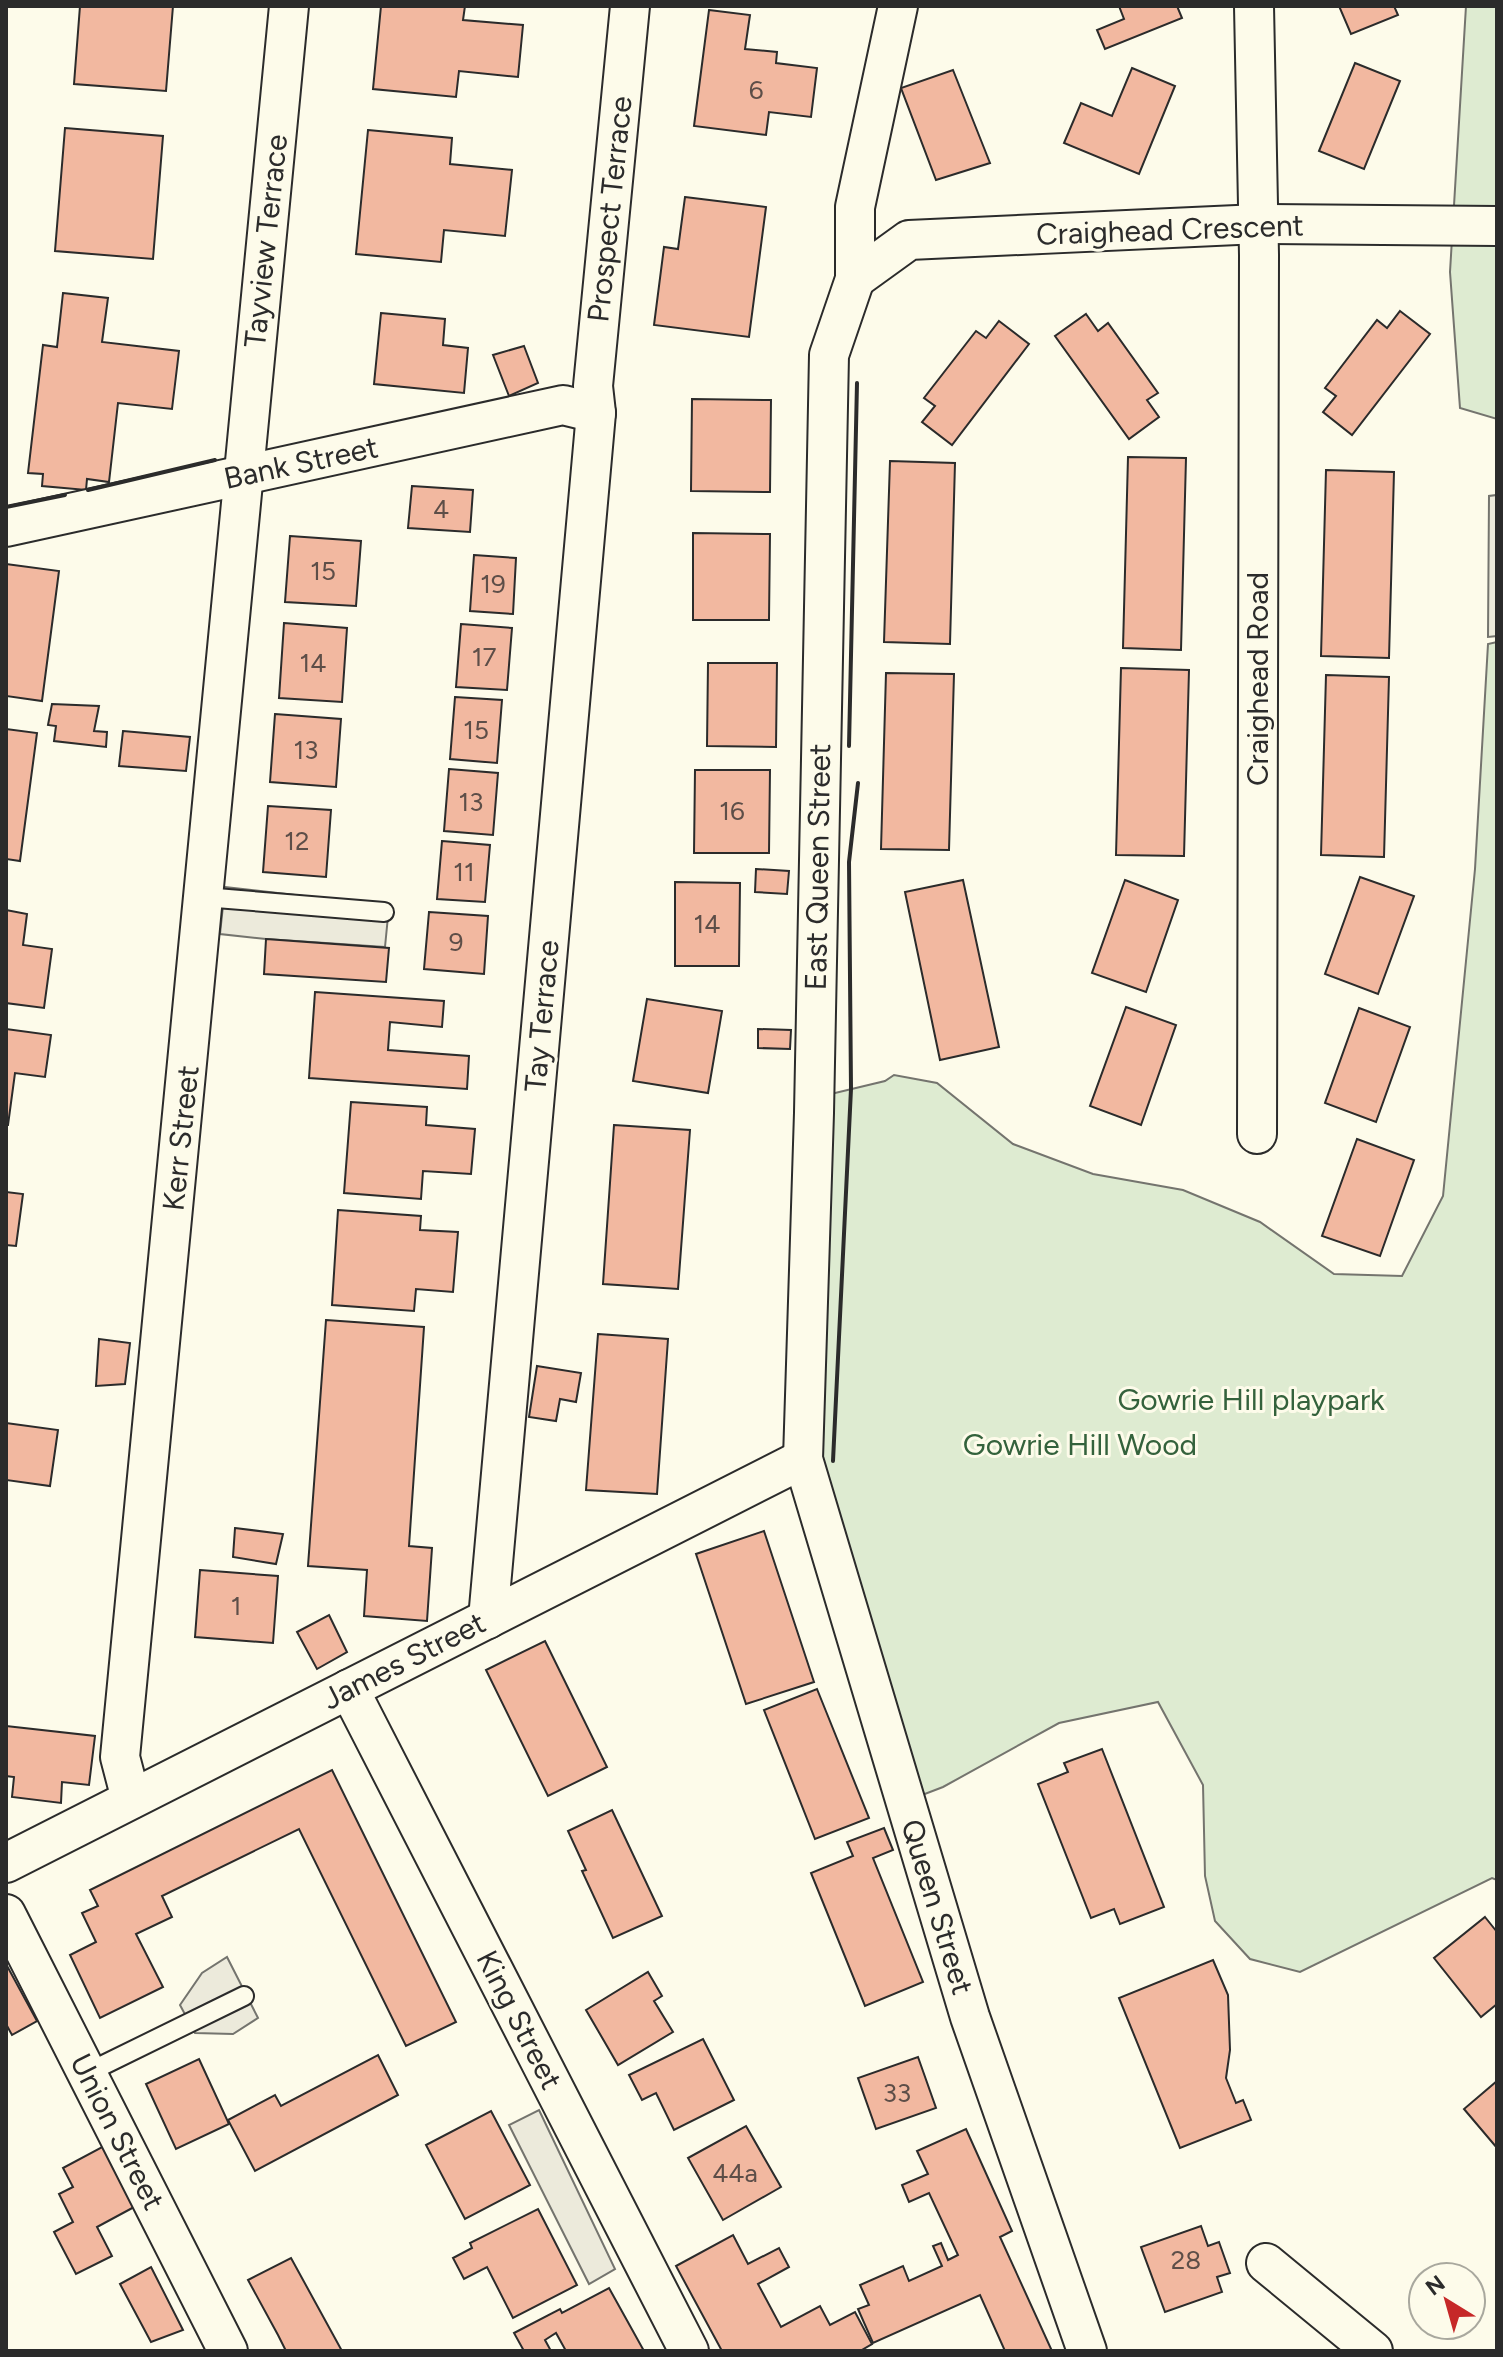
<svg xmlns="http://www.w3.org/2000/svg" width="1503" height="2357" font-family="Figtree,sans-serif">
<rect width="100%" height="100%" fill="#fdfbea"/>
<!-- green -->
<g fill="#deebd1" stroke="#74746e" stroke-width="2">
<path d="M1466,6H1497V419L1460,408L1450,272Z"/>
<path d="M1497,642V1880L1492,1878L1300,1972L1250,1959L1215,1921L1205,1876L1203,1785L1158,1702L1059,1723L943,1787L904,1802L803,1459L814,1098L885,1081L894,1075L937,1083L1013,1144L1093,1174L1183,1190L1260,1222L1334,1274L1402,1276L1443,1196L1475,869L1488,644Z"/>
</g>
<!-- parking -->
<g fill="#eceadb" stroke="#74746e" stroke-width="2">
<path d="M1497,495V636L1488,637L1489,496Z"/>
<path d="M225,887L389,906L385,947L266,939L220,934Z"/>
<path d="M227,1957L258,2018L233,2034L195,2033L180,2005L202,1973Z"/>
<path d="M539,2110L615,2269L589,2284L509,2125Z"/>
</g>
<!-- building -->
<g fill="#f2b8a0" stroke="#2b2b2b" stroke-width="2">
<path d="M80,6H173L166,91L74,84Z"/>
<path d="M381,6H465L463,20L523,25L518,77L459,71L456,97L373,89Z"/>
<path d="M1119,6H1177L1182,18L1105,49L1097,30L1124,19Z"/>
<path d="M1339,6H1394L1398,15L1351,34Z"/>
<path d="M709,10L750,15L745,49L777,52L776,63L817,68L811,117L769,112L766,135L694,126Z"/>
<path d="M1355,63L1400,81L1364,169L1319,151Z"/>
<path d="M1132,68L1175,86L1139,174L1064,143L1081,103L1112,116Z"/>
<path d="M953,70L990,163L936,180L901,88Z"/>
<path d="M65,128L163,136L153,259L55,251Z"/>
<path d="M368,130L452,138L450,164L512,170L505,236L444,230L441,262L356,254Z"/>
<path d="M685,197L766,207L749,337L654,325L664,247L678,249Z"/>
<path d="M63,293L108,298L102,342L179,351L172,409L118,403L109,482L87,479L86,490L42,486L43,474L28,473L43,345L57,347Z"/>
<path d="M1400,311L1430,334L1352,435L1323,412L1336,396L1325,388L1377,320L1387,328Z"/>
<path d="M381,313L445,319L443,345L468,348L464,393L374,384Z"/>
<path d="M1086,314L1098,331L1108,323L1158,393L1147,400L1159,417L1129,439L1055,336Z"/>
<path d="M999,321L1029,344L952,445L922,422L935,406L924,398L976,331L986,338Z"/>
<path d="M524,346L538,383L509,396L493,355Z"/>
<path d="M692,399L771,400L770,492L691,491Z"/>
<path d="M1128,457L1186,458L1181,650L1123,648Z"/>
<path d="M890,461L955,463L950,644L884,642Z"/>
<path d="M1326,470L1394,472L1389,658L1321,656Z"/>
<path d="M412,486L473,490L470,532L408,528Z"/>
<path d="M693,533L770,534L769,620H693Z"/>
<path d="M290,536L361,541L356,606L285,602Z"/>
<path d="M474,555L516,558L513,614L470,611Z"/>
<path d="M6,564L59,571L42,701L6,696Z"/>
<path d="M284,623L347,628L342,702L279,698Z"/>
<path d="M461,624L512,628L507,690L456,687Z"/>
<path d="M708,663H777L776,747L707,746Z"/>
<path d="M1121,668L1189,670L1184,856L1116,855Z"/>
<path d="M886,673L954,674L949,850L881,849Z"/>
<path d="M1326,675L1389,677L1384,857L1321,855Z"/>
<path d="M455,697L502,700L497,763L450,759Z"/>
<path d="M52,704L99,706L94,731L107,732L106,747L54,741L56,726L48,725Z"/>
<path d="M275,714L341,719L336,787L270,782Z"/>
<path d="M6,729L37,733L20,861L6,859Z"/>
<path d="M123,731L190,737L186,771L119,766Z"/>
<path d="M449,769L498,773L493,835L444,831Z"/>
<path d="M695,770H770L769,853H694Z"/>
<path d="M268,806L331,810L326,877L263,872Z"/>
<path d="M442,841L490,845L485,902L437,899Z"/>
<path d="M756,869L789,871L787,894L755,892Z"/>
<path d="M1360,877L1414,896L1378,994L1325,974Z"/>
<path d="M963,880L999,1047L940,1060L905,892Z"/>
<path d="M1125,880L1178,900L1146,992L1092,973Z"/>
<path d="M675,882L740,883L739,966H675Z"/>
<path d="M6,910L27,914L23,945L52,949L44,1008L6,1003Z"/>
<path d="M429,912L488,916L484,974L424,969Z"/>
<path d="M266,939L389,948L386,982L264,974Z"/>
<path d="M315,992L444,1001L442,1027L390,1022L388,1050L469,1056L467,1089L309,1078Z"/>
<path d="M647,999L722,1011L708,1093L633,1081Z"/>
<path d="M1126,1007L1176,1025L1141,1125L1090,1106Z"/>
<path d="M1359,1008L1410,1027L1376,1122L1325,1103Z"/>
<path d="M6,1029L51,1035L45,1077L15,1073L8,1125H6Z"/>
<path d="M758,1029L791,1030L790,1049L758,1048Z"/>
<path d="M351,1102L427,1107L426,1125L475,1129L471,1174L423,1171L421,1199L344,1193Z"/>
<path d="M614,1125L690,1130L678,1289L603,1284Z"/>
<path d="M1357,1139L1414,1160L1380,1256L1322,1236Z"/>
<path d="M6,1192L23,1194L16,1246L6,1245Z"/>
<path d="M338,1210L421,1216L420,1230L458,1232L453,1292L416,1289L414,1311L332,1305Z"/>
<path d="M326,1320L424,1327L409,1546L432,1548L427,1621L364,1616L367,1570L308,1566Z"/>
<path d="M598,1334L668,1339L657,1494L586,1490Z"/>
<path d="M99,1339L130,1343L125,1384L96,1386Z"/>
<path d="M537,1366L581,1373L576,1402L560,1399L556,1421L529,1417Z"/>
<path d="M6,1423L58,1430L50,1486L6,1480Z"/>
<path d="M235,1528L283,1534L276,1564L233,1557Z"/>
<path d="M764,1531L814,1682L746,1704L696,1554Z"/>
<path d="M200,1570L278,1576L273,1643L195,1637Z"/>
<path d="M329,1615L347,1652L317,1669L297,1632Z"/>
<path d="M545,1641L607,1767L548,1796L486,1670Z"/>
<path d="M817,1689L869,1818L815,1839L764,1710Z"/>
<path d="M6,1726L95,1736L89,1785L62,1782L61,1803L12,1797L14,1777L6,1776Z"/>
<path d="M1102,1749L1164,1907L1120,1924L1114,1909L1091,1918L1038,1784L1068,1772L1064,1763Z"/>
<path d="M332,1770L456,2022L406,2046L299,1829L162,1896L172,1917L136,1934L163,1987L100,2018L70,1955L96,1942L82,1913L98,1906L90,1890Z"/>
<path d="M612,1810L662,1916L613,1938L582,1871L586,1870L568,1831Z"/>
<path d="M884,1828L893,1850L873,1858L923,1982L865,2006L811,1873L853,1856L847,1842Z"/>
<path d="M1485,1917L1497,1932V2004L1481,2017L1434,1958Z"/>
<path d="M1213,1960L1228,1995L1230,2050L1226,2078L1236,2103L1243,2100L1251,2120L1180,2148L1119,1998Z"/>
<path d="M6,1964L37,2021L12,2035L6,2024Z"/>
<path d="M648,1972L662,1996L654,2001L673,2032L618,2065L586,2010Z"/>
<path d="M703,2039L734,2100L674,2130L656,2093L642,2100L629,2075Z"/>
<path d="M378,2055L398,2095L255,2171L228,2120L275,2095L281,2106Z"/>
<path d="M918,2057L936,2108L876,2129L858,2078Z"/>
<path d="M199,2059L229,2124L176,2149L146,2084Z"/>
<path d="M1497,2081V2148L1464,2109Z"/>
<path d="M491,2111L530,2185L465,2219L426,2145Z"/>
<path d="M746,2126L781,2187L723,2220L688,2158Z"/>
<path d="M966,2129L1012,2231L1000,2237L1052,2351H1005L980,2295L873,2343L858,2309L869,2305L860,2285L903,2266L909,2281L942,2266L933,2246L941,2243L948,2260L958,2255L929,2193L909,2202L902,2185L928,2174L917,2151Z"/>
<path d="M104,2146L136,2206L97,2227L112,2256L76,2274L54,2232L73,2222L59,2194L73,2187L63,2168Z"/>
<path d="M538,2209L577,2285L513,2318L487,2267L464,2279L453,2258L472,2248L470,2243Z"/>
<path d="M1201,2226L1208,2246L1219,2242L1230,2273L1217,2277L1222,2292L1165,2312L1141,2247Z"/>
<path d="M733,2235L748,2264L779,2248L789,2267L758,2284L781,2327L820,2306L830,2325L855,2312L872,2344L860,2351H722L676,2266Z"/>
<path d="M291,2258L342,2351H286L278,2335L248,2280Z"/>
<path d="M151,2267L183,2330L151,2342L120,2284Z"/>
<path d="M609,2288L644,2351H566L556,2333L545,2340L551,2351H524L514,2333L560,2309L562,2313Z"/>
</g>
<g fill="none" stroke-linecap="round" stroke-linejoin="round">
<!-- lane casing -->
<g stroke="#2b2b2b" stroke-width="22">
<g id="lane">
<path d="M204,897L384,912"/>
<path d="M87,2073L244,1996"/>
</g>
</g>
<!-- street casing -->
<g stroke="#2b2b2b" stroke-width="42">
<g id="street">
<path d="M898,6L855,207V279L829,355L814,1113L803,1459L970,2017L1087,2351"/>
<path d="M1254,6L1259,255L1257,1134"/>
<path d="M855,279L909,240L1259,224L1497,226"/>
<path d="M6,527L563,405L596,413"/>
<path d="M488,1619L596,413L593,386L630,6"/>
<path d="M349,1689L689,2351"/>
<path d="M131,1799L120,1757L289,6"/>
<path d="M6,1863L803,1459"/>
<path d="M6,1914L228,2351"/>
<path d="M1266,2263L1373,2351"/>
</g>
</g>
<!-- lane -->
<use href="#lane" stroke="#fdfbea" stroke-width="18"/>
<!-- street -->
<use href="#street" stroke="#fdfbea" stroke-width="38"/>
<!-- wall -->
<g stroke="#2b2b2b" stroke-width="4">
<path d="M88,490L215,460"/>
<path d="M6,507L65,495"/>
<path d="M849,746L857,383"/>
<path d="M833,1461L851,1089L849,862L858,783"/>
</g>
</g>
<g text-anchor="middle" stroke-width="6" stroke-linejoin="round" paint-order="stroke">
<!-- number labels -->
<g font-size="26" fill="#5d4e48">
<text x="756" y="99">6</text>
<text x="441" y="518">4</text>
<text x="323" y="580">15</text>
<text x="493" y="593">19</text>
<text x="484" y="666">17</text>
<text x="313" y="672">14</text>
<text x="476" y="739">15</text>
<text x="306" y="759">13</text>
<text x="471" y="811">13</text>
<text x="732" y="820">16</text>
<text x="297" y="850">12</text>
<text x="464" y="881">11</text>
<text x="707" y="933">14</text>
<text x="456" y="951">9</text>
<text x="236" y="1615">1</text>
<text x="897" y="2102">33</text>
<text x="735" y="2182">44a</text>
<text x="1186" y="2269">28</text>
</g>
<!-- street labels -->
<g font-size="30" fill="#2b2b2b" stroke="#fdfbea">
<text transform="translate(610 209) rotate(-84)" y="10">Prospect Terrace</text>
<text transform="translate(1170 230) rotate(-2)" y="10">Craighead Crescent</text>
<text transform="translate(266 241) rotate(-84)" y="10">Tayview Terrace</text>
<text transform="translate(301 463) rotate(-12)" y="10">Bank Street</text>
<text transform="translate(1258 679) rotate(-90)" y="10">Craighead Road</text>
<text transform="translate(818 867) rotate(-89)" y="10">East Queen Street</text>
<text transform="translate(542 1016) rotate(-85)" y="10">Tay Terrace</text>
<text transform="translate(181 1138) rotate(-84)" y="10">Kerr Street</text>
<text transform="translate(404 1661) rotate(-27)" y="10">James Street</text>
<text transform="translate(937 1907) rotate(73)" y="10">Queen Street</text>
<text transform="translate(519 2020) rotate(63)" y="10">King Street</text>
<text transform="translate(117 2132) rotate(63)" y="10">Union Street</text>
</g>
<!-- park labels -->
<g font-size="30" fill="#34623c" stroke="#fdfbea">
<text x="1251" y="1410">Gowrie Hill playpark</text>
<text x="1080" y="1455">Gowrie Hill Wood</text>
</g>
</g>
<!-- border -->
<rect width="1503" height="2357" fill="none" stroke="#2b2b2b" stroke-width="16"/>
<!-- north arrow -->
<g transform="translate(1447 2301) rotate(323)"><circle r="38" fill="#fdfbea" stroke="#a9a89e" stroke-width="2"/>
<path d="M0-6L14 30L0 20L-14 30Z" fill="#c62828"/>
<text y="-12" font-size="22" font-weight="bold" text-anchor="middle" fill="#2b2b2b">N</text>
</g>
</svg>
